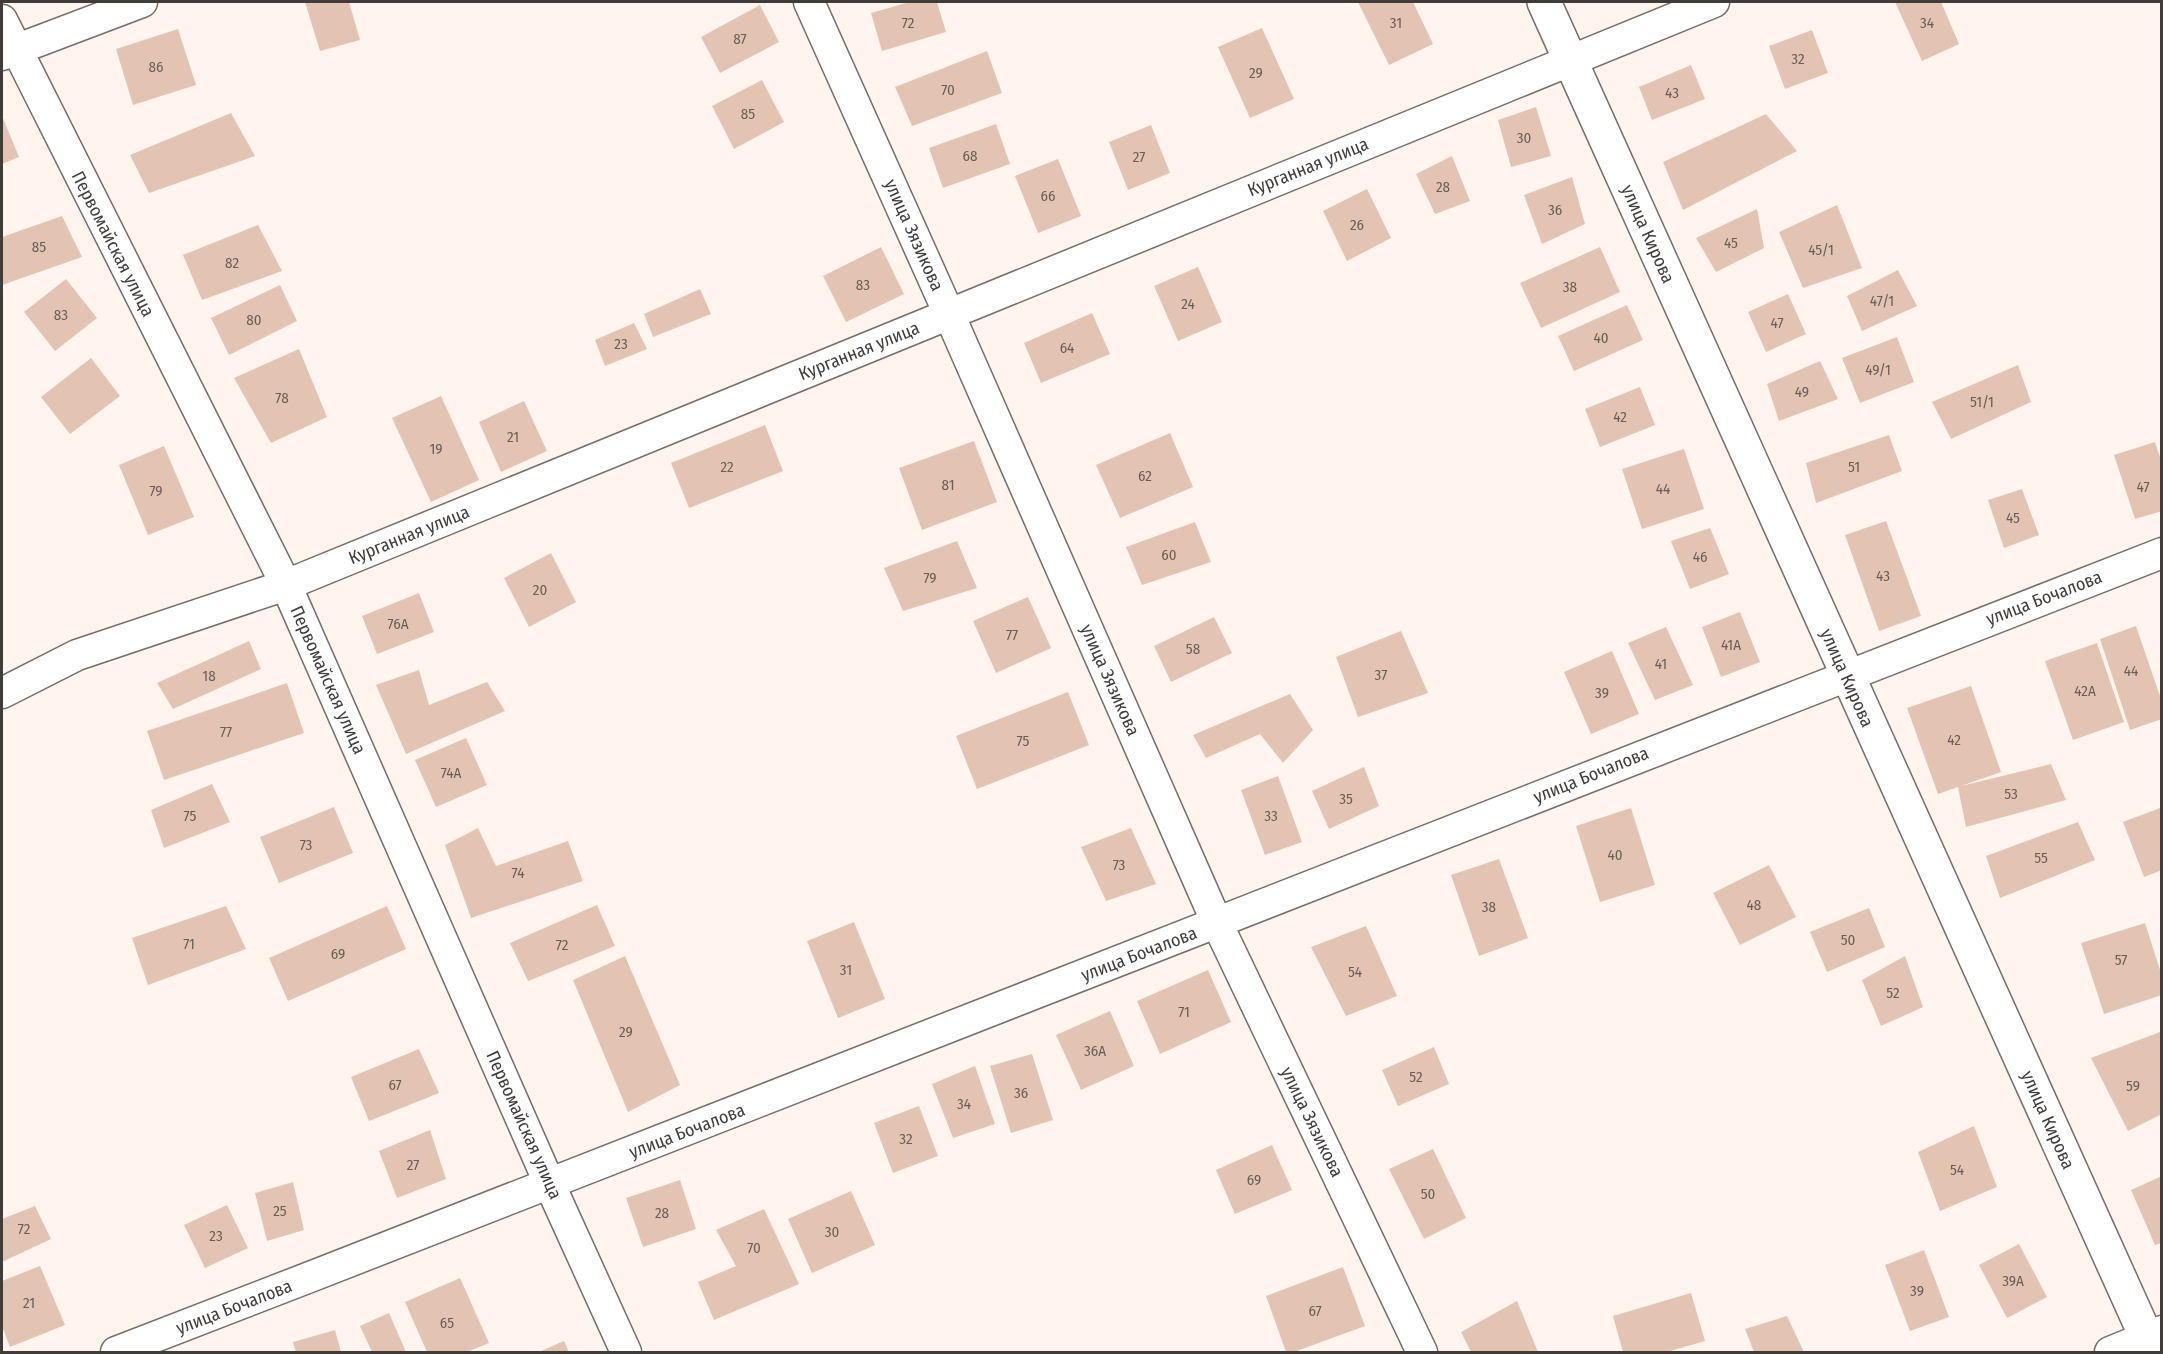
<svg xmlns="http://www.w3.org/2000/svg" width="2163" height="1354" font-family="'Fira Sans Condensed',sans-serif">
<rect width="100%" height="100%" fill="#fff4ee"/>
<!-- building -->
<g fill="#e3c4b3">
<path d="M305,2H349L360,40L320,51Z"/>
<path d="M910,2H937L946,32L882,51L871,13Z"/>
<path d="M1358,2H1413L1433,44L1389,65Z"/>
<path d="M1895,2H1941L1959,44L1922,61Z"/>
<path d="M760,5L779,42L720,73L701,37Z"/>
<path d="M1262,28L1294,99L1250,118L1218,47Z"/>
<path d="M178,29L196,85L133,105L116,49Z"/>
<path d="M1812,30L1828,73L1785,89L1769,46Z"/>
<path d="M987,51L1002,93L912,126L895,87Z"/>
<path d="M1691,65L1705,99L1652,120L1639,87Z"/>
<path d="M762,80L784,122L734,149L712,106Z"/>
<path d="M1536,107L1551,156L1511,167L1498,120Z"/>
<path d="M231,113L255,156L149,193L130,155Z"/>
<path d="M1766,114L1797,151L1683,210L1663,162Z"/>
<path d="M2,116L19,157L2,164Z"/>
<path d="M996,124L1010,164L943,188L929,148Z"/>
<path d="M1151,125L1170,173L1128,190L1109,142Z"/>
<path d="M1452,156L1470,201L1435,214L1416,174Z"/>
<path d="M1058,159L1081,216L1038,233L1015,176Z"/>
<path d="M1572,177L1585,224L1542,244L1524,195Z"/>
<path d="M1367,189L1391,238L1347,261L1323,211Z"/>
<path d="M1837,205L1862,268L1803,288L1779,232Z"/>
<path d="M1757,209L1764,248L1716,272L1696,238Z"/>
<path d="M62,216L82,257L2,285V237Z"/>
<path d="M258,225L282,271L202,300L183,255Z"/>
<path d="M881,247L904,294L846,322L823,276Z"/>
<path d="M1600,247L1620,292L1541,328L1520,283Z"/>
<path d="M1198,267L1222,322L1178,341L1154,286Z"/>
<path d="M1898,270L1917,306L1862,331L1847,296Z"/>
<path d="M66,279L97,318L55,351L24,312Z"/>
<path d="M280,285L297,321L229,355L211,318Z"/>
<path d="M700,289L711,314L653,337L644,314Z"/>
<path d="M1788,294L1806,334L1766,352L1748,312Z"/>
<path d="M1627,305L1643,340L1574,371L1558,336Z"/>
<path d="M1092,313L1110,354L1041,383L1024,343Z"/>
<path d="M634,323L647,349L605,366L595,340Z"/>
<path d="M1897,337L1914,382L1860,403L1842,358Z"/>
<path d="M299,349L327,417L271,443L234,378Z"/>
<path d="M91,358L120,396L70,434L41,397Z"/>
<path d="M1820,361L1838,399L1779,421L1767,384Z"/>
<path d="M2018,365L2031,402L1951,439L1932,402Z"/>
<path d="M1640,387L1655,425L1600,447L1585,409Z"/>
<path d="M441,396L479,480L431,502L392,418Z"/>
<path d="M524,401L547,451L501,472L479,422Z"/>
<path d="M765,425L783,471L689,508L671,463Z"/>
<path d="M1170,433L1193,487L1120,518L1096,465Z"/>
<path d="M1889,435L1902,471L1816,503L1806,463Z"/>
<path d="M974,441L997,502L922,530L899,468Z"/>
<path d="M2155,442L2162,463V511L2135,519L2114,455Z"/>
<path d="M164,446L194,517L148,535L119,465Z"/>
<path d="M1684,449L1704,509L1642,529L1622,469Z"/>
<path d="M2022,489L2039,535L2004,548L1988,500Z"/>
<path d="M1886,521L1921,616L1879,631L1845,535Z"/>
<path d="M1195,522L1211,562L1142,585L1126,547Z"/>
<path d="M1710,528L1729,574L1690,589L1671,541Z"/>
<path d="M957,541L977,588L903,611L884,568Z"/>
<path d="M551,553L576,602L529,627L504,578Z"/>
<path d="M419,593L434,632L377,654L362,616Z"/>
<path d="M1028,597L1051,648L996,673L973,621Z"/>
<path d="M1740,612L1760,662L1721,677L1702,627Z"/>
<path d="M1214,617L1232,653L1171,682L1154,646Z"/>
<path d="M2136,626L2162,702V719L2130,730L2100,639Z"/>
<path d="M1666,627L1693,685L1655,700L1628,643Z"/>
<path d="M1401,631L1428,693L1358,717L1336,657Z"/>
<path d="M249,641L261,669L173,709L157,683Z"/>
<path d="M2097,643L2124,722L2073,740L2045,661Z"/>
<path d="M1612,651L1639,714L1591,734L1564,672Z"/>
<path d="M419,670L429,705L487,682L505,711L406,754L376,685Z"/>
<path d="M287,683L304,733L164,780L147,731Z"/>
<path d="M1971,686L2001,772L1961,786L2051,764L2066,800L1966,827L1958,787L1938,794L1907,708Z"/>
<path d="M1068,692L1089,745L977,789L956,736Z"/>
<path d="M1290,694L1313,730L1283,763L1260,734L1206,758L1193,735Z"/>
<path d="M466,738L487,785L436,807L415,760Z"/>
<path d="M1364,767L1379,806L1329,829L1312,791Z"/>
<path d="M1278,776L1302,842L1265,855L1241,790Z"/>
<path d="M212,784L230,822L164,848L151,810Z"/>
<path d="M334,807L353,853L279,883L260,837Z"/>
<path d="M1631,808L1655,885L1600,902L1576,826Z"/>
<path d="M2160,808L2162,870L2144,877L2123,822Z"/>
<path d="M2078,822L2095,860L2000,898L1986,856Z"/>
<path d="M478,828L496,866L568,841L583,881L471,918L445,845Z"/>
<path d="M1131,828L1156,884L1106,901L1081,847Z"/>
<path d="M1499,859L1528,938L1479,956L1451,875Z"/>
<path d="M1769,865L1796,917L1740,945L1713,893Z"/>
<path d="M597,905L615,946L528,981L510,943Z"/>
<path d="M226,906L246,949L148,985L132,938Z"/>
<path d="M387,906L406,949L288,1001L269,958Z"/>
<path d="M1869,908L1885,947L1827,972L1810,932Z"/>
<path d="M854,922L885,999L838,1018L807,941Z"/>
<path d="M2145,923L2162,976V995L2104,1014L2081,943Z"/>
<path d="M1366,926L1397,996L1346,1016L1311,947Z"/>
<path d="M625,956L680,1085L628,1112L573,980Z"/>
<path d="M1905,956L1923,1007L1881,1026L1862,980Z"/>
<path d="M1208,970L1231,1022L1160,1054L1137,1001Z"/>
<path d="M1110,1011L1134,1066L1081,1090L1056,1035Z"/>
<path d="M2160,1032L2162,1114L2128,1131L2091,1058Z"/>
<path d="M1434,1047L1449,1084L1398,1106L1382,1070Z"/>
<path d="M419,1049L439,1093L369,1121L351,1077Z"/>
<path d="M1032,1054L1053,1120L1011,1133L990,1066Z"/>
<path d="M975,1066L995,1124L953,1138L932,1084Z"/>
<path d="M919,1106L938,1156L893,1173L874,1123Z"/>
<path d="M1974,1126L1997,1187L1940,1211L1918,1152Z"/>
<path d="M430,1130L446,1179L397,1198L379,1151Z"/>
<path d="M1272,1145L1292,1190L1235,1214L1216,1170Z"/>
<path d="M1433,1149L1466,1218L1424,1239L1389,1169Z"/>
<path d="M2162,1176V1243L2155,1245L2131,1190Z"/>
<path d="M680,1180L696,1229L643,1247L626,1198Z"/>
<path d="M293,1182L304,1230L267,1241L255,1193Z"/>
<path d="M851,1191L875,1245L812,1273L788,1219Z"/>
<path d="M227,1205L248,1248L205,1268L184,1225Z"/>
<path d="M35,1206L51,1239L2,1262V1219Z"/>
<path d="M764,1209L799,1284L714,1320L698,1282L736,1266L716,1230Z"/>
<path d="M2019,1244L2047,1297L2007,1318L1979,1265Z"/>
<path d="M1924,1250L1949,1317L1910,1331L1885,1265Z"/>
<path d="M40,1266L65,1325L10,1347L2,1326V1281Z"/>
<path d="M1343,1267L1365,1326L1294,1352H1286L1266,1296Z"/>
<path d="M460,1278L489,1343L467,1352H427L405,1302Z"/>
<path d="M1691,1293L1705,1341L1667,1352H1623L1613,1316Z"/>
<path d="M1517,1301L1538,1352H1471L1461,1332Z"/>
<path d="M389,1313L406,1352H372L360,1326Z"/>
<path d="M1787,1316L1804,1352H1754L1745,1329Z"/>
<path d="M335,1330L341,1352H296L293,1342Z"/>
<path d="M564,1341L569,1352H539Z"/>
</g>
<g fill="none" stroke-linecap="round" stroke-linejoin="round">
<!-- minor casing -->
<g stroke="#766d68" stroke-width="33">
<g id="minor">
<path d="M809,2L949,314L1217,923L1422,1352"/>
<path d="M2,20L286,585L550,1185L626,1352"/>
<path d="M2,55L142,2"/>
<path d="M2,693L77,655L286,585L1714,2"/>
<path d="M116,1352C799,1089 1478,816 2162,553"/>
<path d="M2110,1352L2162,1331"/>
</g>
</g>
<!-- tertiary casing -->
<g stroke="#766d68" stroke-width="36">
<path id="tertiary" d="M1544,2L2153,1352"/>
</g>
<!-- minor -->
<use href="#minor" stroke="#fff" stroke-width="30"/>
<!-- tertiary -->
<use href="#tertiary" stroke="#fff" stroke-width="33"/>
</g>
<g text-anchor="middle" stroke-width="5" stroke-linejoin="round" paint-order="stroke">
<!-- number labels -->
<g font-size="15" fill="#695e58">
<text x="908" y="28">72</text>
<text x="1396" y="28">31</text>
<text x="1927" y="28">34</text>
<text x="740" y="44">87</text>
<text x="1798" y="64">32</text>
<text x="156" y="72">86</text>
<text x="1256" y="78">29</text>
<text x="948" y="95">70</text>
<text x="1672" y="98">43</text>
<text x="748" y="119">85</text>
<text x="1524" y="143">30</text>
<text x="970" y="161">68</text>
<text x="1139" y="162">27</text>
<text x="1443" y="192">28</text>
<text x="1048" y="201">66</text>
<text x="1555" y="215">36</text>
<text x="1357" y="230">26</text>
<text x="1731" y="248">45</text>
<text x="39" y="252">85</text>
<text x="1821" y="255">45/1</text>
<text x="232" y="268">82</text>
<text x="863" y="290">83</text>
<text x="1570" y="292">38</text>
<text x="1882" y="306">47/1</text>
<text x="1188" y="309">24</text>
<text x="61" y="320">83</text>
<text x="254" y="325">80</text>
<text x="1777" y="328">47</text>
<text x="1601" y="343">40</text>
<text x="621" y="349">23</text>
<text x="1067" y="353">64</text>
<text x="1878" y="375">49/1</text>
<text x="1802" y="397">49</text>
<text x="282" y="403">78</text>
<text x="1982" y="407">51/1</text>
<text x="1620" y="422">42</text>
<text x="513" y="442">21</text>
<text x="436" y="454">19</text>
<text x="727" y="472">22</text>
<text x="1854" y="472">51</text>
<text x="1145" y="481">62</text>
<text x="948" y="490">81</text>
<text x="2143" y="492">47</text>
<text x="1663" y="494">44</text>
<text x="156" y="496">79</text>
<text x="2013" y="523">45</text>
<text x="1169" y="560">60</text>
<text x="1700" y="562">46</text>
<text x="1883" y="581">43</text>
<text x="930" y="583">79</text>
<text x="540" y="595">20</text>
<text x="398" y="629">76А</text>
<text x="1012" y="640">77</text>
<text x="1731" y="650">41А</text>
<text x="1193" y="654">58</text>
<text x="1661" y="669">41</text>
<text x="2131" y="676">44</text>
<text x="1381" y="680">37</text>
<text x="209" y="681">18</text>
<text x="2085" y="696">42А</text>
<text x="1602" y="698">39</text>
<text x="226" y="737">77</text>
<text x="1954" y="745">42</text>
<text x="1023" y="746">75</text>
<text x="451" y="778">74А</text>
<text x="2011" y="799">53</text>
<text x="1346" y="804">35</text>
<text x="190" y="821">75</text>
<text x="1271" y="821">33</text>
<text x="306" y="850">73</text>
<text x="1615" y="860">40</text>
<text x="2041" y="863">55</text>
<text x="1119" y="870">73</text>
<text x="518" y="878">74</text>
<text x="1754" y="910">48</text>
<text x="1489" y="912">38</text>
<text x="1848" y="945">50</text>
<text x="189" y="949">71</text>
<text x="562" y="950">72</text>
<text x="338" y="959">69</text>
<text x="2121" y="965">57</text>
<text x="846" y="975">31</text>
<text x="1355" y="977">54</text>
<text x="1893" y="998">52</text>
<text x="1184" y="1017">71</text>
<text x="626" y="1037">29</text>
<text x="1095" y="1056">36А</text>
<text x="1416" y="1082">52</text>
<text x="395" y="1090">67</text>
<text x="2133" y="1091">59</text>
<text x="1021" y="1098">36</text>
<text x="964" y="1109">34</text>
<text x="906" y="1144">32</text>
<text x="413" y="1170">27</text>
<text x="1957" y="1175">54</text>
<text x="1254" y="1185">69</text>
<text x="1428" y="1199">50</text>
<text x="280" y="1216">25</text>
<text x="662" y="1218">28</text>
<text x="24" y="1234">72</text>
<text x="832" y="1237">30</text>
<text x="216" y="1241">23</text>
<text x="754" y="1253">70</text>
<text x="2013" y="1286">39А</text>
<text x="1917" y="1296">39</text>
<text x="29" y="1308">21</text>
<text x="1315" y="1316">67</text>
<text x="447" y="1328">65</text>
</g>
<!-- street labels -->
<g font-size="18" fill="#403c3a" stroke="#fff">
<text transform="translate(1308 167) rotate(-22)" y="6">Курганная улица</text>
<text transform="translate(1648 234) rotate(66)" y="6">улица Кирова</text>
<text transform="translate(914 235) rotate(66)" y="6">улица Зязикова</text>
<text transform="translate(113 244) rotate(63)" y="6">Первомайская улица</text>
<text transform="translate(859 351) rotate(-22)" y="6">Курганная улица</text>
<text transform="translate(409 535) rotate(-22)" y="6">Курганная улица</text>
<text transform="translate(2044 598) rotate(-21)" y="6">улица Бочалова</text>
<text transform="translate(1847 678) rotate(66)" y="6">улица Кирова</text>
<text transform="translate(328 680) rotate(66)" y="6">Первомайская улица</text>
<text transform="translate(1110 680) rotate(66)" y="6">улица Зязикова</text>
<text transform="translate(1591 775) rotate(-22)" y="6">улица Бочалова</text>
<text transform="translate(1139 954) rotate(-21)" y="6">улица Бочалова</text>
<text transform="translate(2048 1120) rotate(66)" y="6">улица Кирова</text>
<text transform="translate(1312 1122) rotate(64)" y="6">улица Зязикова</text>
<text transform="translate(524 1125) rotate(66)" y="6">Первомайская улица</text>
<text transform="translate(687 1131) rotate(-21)" y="6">улица Бочалова</text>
<text transform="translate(234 1307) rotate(-21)" y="6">улица Бочалова</text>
</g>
</g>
<!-- border -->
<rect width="2163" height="1354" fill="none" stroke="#403c3a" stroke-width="6"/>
</svg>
